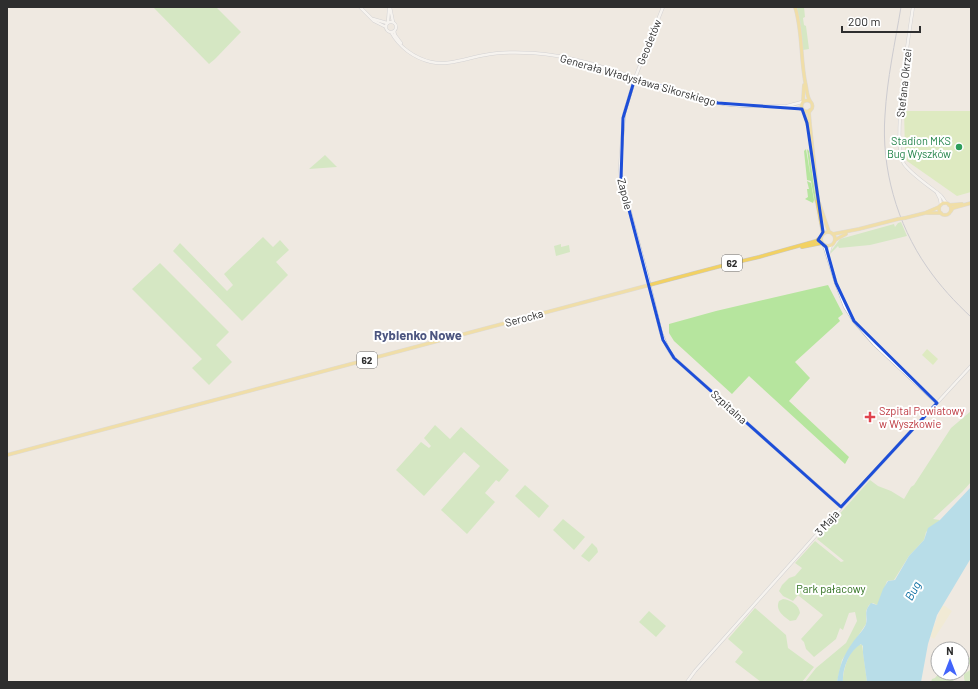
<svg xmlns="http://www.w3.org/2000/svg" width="978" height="689" font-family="Barlow,sans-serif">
<rect width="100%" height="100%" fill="#efe9e1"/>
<!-- green -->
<g fill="#b6e59e">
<path d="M153,7H216L241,32L215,59L209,64Z"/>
<path d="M797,7H804L805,17L803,18L804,25L806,26L809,49L803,50Z"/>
<path d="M806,149L811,179L807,149L809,151L816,200L815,203L811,181L807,180L804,151Z"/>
<path d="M325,155L337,167L309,169Z"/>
<path d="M807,181L811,183L814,200L813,203L805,199L808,197L807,189H809Z"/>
<path d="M901,222L907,236L870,245L839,248L838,246L831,253V251L840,239L894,224L895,227L898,223Z"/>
<path d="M263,237L273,247L280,240L289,250L276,262L288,275L242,321L173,251L180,243L227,291L233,285L224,274Z"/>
<path d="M561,244V247L569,245L570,252L556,256L554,246Z"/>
<path d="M160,263L229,332L216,345L232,362L209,385L192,368L202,359L132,289Z"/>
<path d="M828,285L843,314L838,318L840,321L795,362L810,378L789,401L849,457L845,464L749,376L732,394L674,341L669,333V324L716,311Z"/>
<path d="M971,411V482L962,492L933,519L940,520L926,532L924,540L909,556L894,580L887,581L879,603L877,605L873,603L869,605L866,611V624L842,660L837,682H815V681L805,682L816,668L846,643L857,621L855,612L849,613L843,630L840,628L836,639L814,657L806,649L804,642L801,639L823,615L799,596L798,595L793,601L783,596L779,591L782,585L789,578L795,576L802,568L795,563L815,541L841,562L844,561L817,539L870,480L878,486L891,491L904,499L911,487L914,485L951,428Z"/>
<path d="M435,425L450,439L461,427L509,470L499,482L496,480L485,493L495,502L467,534L441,510L480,466L464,452L424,496L396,470L421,442L429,448L431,446L424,438Z"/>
<path d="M525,485L549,506L539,518L515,496Z"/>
<path d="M563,519L585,537L574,550L553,530Z"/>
<path d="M592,543L597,548L598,552L589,562L581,556Z"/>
<path d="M783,599C791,600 799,605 800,613L796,620L790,621C783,616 775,610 779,601Z"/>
<path d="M755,608L786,635L788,648L814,667L802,682H761L735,662L743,652L728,639Z"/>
<path d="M649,611L666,626L656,637L639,622Z"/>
<path d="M862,644L867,682H843C842,671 850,646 862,644Z"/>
<path d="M971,657V682H965L964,678V674L970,670V665L967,661L968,658Z"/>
<path d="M939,673H955L953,682H931L932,679L935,678Z"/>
</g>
<!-- sand -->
<path fill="#f3ecc5" d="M942,606H945L952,611L934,639L930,636Z"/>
<!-- pitch -->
<g fill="#c9ec9a">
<path d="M904,111H970L971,192L957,196L907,161L905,150Z"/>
<path d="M927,349L938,359L933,365L922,355Z"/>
</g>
<!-- water -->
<path fill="#75cff0" d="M971,487V558L937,615L928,644L921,682H867L863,653V646L861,644C849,651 842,669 843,682H837C840,665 843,656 853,642C857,636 864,630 866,624C868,616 863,612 871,603L877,605L883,589L888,581L895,580L909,556L924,540L928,528L940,520Z"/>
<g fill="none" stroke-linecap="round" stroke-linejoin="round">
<!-- minor casing -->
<g stroke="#b4b7c1" stroke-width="3.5">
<g id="minor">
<path d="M360,7L374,21L386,27"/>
<path d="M390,7L393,22"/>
<path d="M663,7L635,78L624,114L620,167L621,179L647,275L661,333L668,349L674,358L841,507"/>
<path d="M913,7C909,34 891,145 904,164C911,174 929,186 939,194C942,196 944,200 946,203"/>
<path d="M373,19L387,23"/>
<path d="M388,22L389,9"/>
<circle cx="391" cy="27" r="5"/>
<path d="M394,31L395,35L401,43"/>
<path d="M391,32C399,47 414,58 431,62C448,66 467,58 485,55C500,52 517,52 533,53C596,57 653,89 714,102C731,106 748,106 766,106C777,106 791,105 802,109"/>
<path d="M787,106L802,102"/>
<path d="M937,193L940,199L941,205"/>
<path d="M824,245L836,283L845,307L854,321L874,344L937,403"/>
<path d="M828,255L831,245"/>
<path d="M687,682L695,671L835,514L971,366"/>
</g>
</g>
<!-- major casing -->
<g stroke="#c9c9c9" stroke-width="4">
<g id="major">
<path d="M795,7C803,32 800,60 806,86C807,91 807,96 810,101"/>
<circle cx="807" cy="106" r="5.5"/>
<path d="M803,101L804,85"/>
<path d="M810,110L809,113L810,125L818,200L829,232"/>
<path d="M804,111L808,126"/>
<path d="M817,201L823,233"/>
<circle cx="945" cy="209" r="6"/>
<path d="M949,205L962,204"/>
<path d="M951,211L953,208L971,203"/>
<path d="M927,213H941"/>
<path d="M905,218L925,213L939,207"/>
<circle cx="828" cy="239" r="7"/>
<path d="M833,234L859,229L898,219"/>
<path d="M835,240L846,234"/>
<path d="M802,247L822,243"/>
<path d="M7,455L721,266L759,257L816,241L821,237"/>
</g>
</g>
<!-- minor -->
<use href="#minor" stroke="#fff" stroke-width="2.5"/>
<!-- major -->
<use href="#major" stroke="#f2d163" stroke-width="3"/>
<!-- rail -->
<path stroke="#a3a6b8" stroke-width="1" d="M901,7C895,43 887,79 885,115C881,168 897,224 927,267C940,286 955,302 971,317"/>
<!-- major-bridge casing -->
<g stroke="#c9c9c9" stroke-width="4" stroke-linecap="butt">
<path id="major-bridge" d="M898,219L905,218"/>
</g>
<!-- major-bridge -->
<use href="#major-bridge" stroke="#f2d163" stroke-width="3"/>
</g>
<!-- marked area -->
<path d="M0 0H978V689H0ZM635,78L718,103L802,109L807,123L823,232L818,240L826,247L836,283L854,321L937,403L841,507L674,358L663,340L621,179L623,118Z" fill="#efe9e1" fill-opacity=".55" fill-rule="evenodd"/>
<path fill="none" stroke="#1d4ed8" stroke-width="3" stroke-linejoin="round" d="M635,78L718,103L802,109L807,123L823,232L818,240L826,247L836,283L854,321L937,403L841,507L674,358L663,340L621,179L623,118Z"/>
<!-- markers -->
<circle fill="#2e9e5b" stroke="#fff" stroke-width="1.5" cx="959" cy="147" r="4"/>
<path fill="#e0444e" stroke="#fff" stroke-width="1.5" d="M868 411h4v4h4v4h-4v4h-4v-4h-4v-4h4z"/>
<g text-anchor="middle" stroke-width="4" stroke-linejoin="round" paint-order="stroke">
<!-- shield labels -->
<g fill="#fff" stroke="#6d6d6d" stroke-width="1">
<rect x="722" y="255" width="20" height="16" rx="3"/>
<rect x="357" y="352" width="20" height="16" rx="3"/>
</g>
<g font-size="10" font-weight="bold" fill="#2e2e2e">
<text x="732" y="267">62</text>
<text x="367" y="364">62</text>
</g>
<!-- street labels -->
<g font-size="11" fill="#2e2e2e" stroke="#fff">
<text transform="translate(649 42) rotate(-68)" y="4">Geodetów</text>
<text transform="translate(638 80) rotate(16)" y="4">Generała Władysława Sikorskiego</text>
<text transform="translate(904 83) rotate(-84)" y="4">Stefana Okrzei</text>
<text transform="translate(625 194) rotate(76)" y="4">Zapole</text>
<text transform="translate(524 318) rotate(-15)" y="4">Serocka</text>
<text transform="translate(729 407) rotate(42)" y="4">Szpitalna</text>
<text transform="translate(827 523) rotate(-48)" y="4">3 Maja</text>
</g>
<!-- leisure labels -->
<g font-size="11" fill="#27864d" stroke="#fff" text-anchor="end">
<text x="951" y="145">Stadion MKS<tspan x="951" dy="13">Bug Wyszków</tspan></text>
</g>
<!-- health labels -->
<g font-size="11" fill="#be3a42" stroke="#fff" text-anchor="start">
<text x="879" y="415">Szpital Powiatowy<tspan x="879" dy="13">w Wyszkowie</tspan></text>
</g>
<!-- park labels -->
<g font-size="11" fill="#2c6e1b" stroke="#fff">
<text x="831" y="593">Park pałacowy</text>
</g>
<!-- water labels -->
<g font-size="12" font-style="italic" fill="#0d6fa3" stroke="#fff">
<text transform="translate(913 591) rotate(-61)" y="4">Bug</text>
</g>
<!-- quarter labels -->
<g font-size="13" font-weight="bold" fill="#4d5680" stroke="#fff">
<text x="418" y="340">Rybienko Nowe</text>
</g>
</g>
<!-- border -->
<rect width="978" height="689" fill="none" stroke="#2e2e2e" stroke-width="16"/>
<!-- north arrow -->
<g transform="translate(950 661)"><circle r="19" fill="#ffffff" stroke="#ababab"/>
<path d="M0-3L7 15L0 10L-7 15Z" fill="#4264fb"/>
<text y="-6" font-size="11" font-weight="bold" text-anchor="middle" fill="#2e2e2e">N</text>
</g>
<!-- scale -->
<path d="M842 26v6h78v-6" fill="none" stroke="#2e2e2e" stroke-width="2"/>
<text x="848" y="26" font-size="12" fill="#2e2e2e" stroke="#ffffff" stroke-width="3" paint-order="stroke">200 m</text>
</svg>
